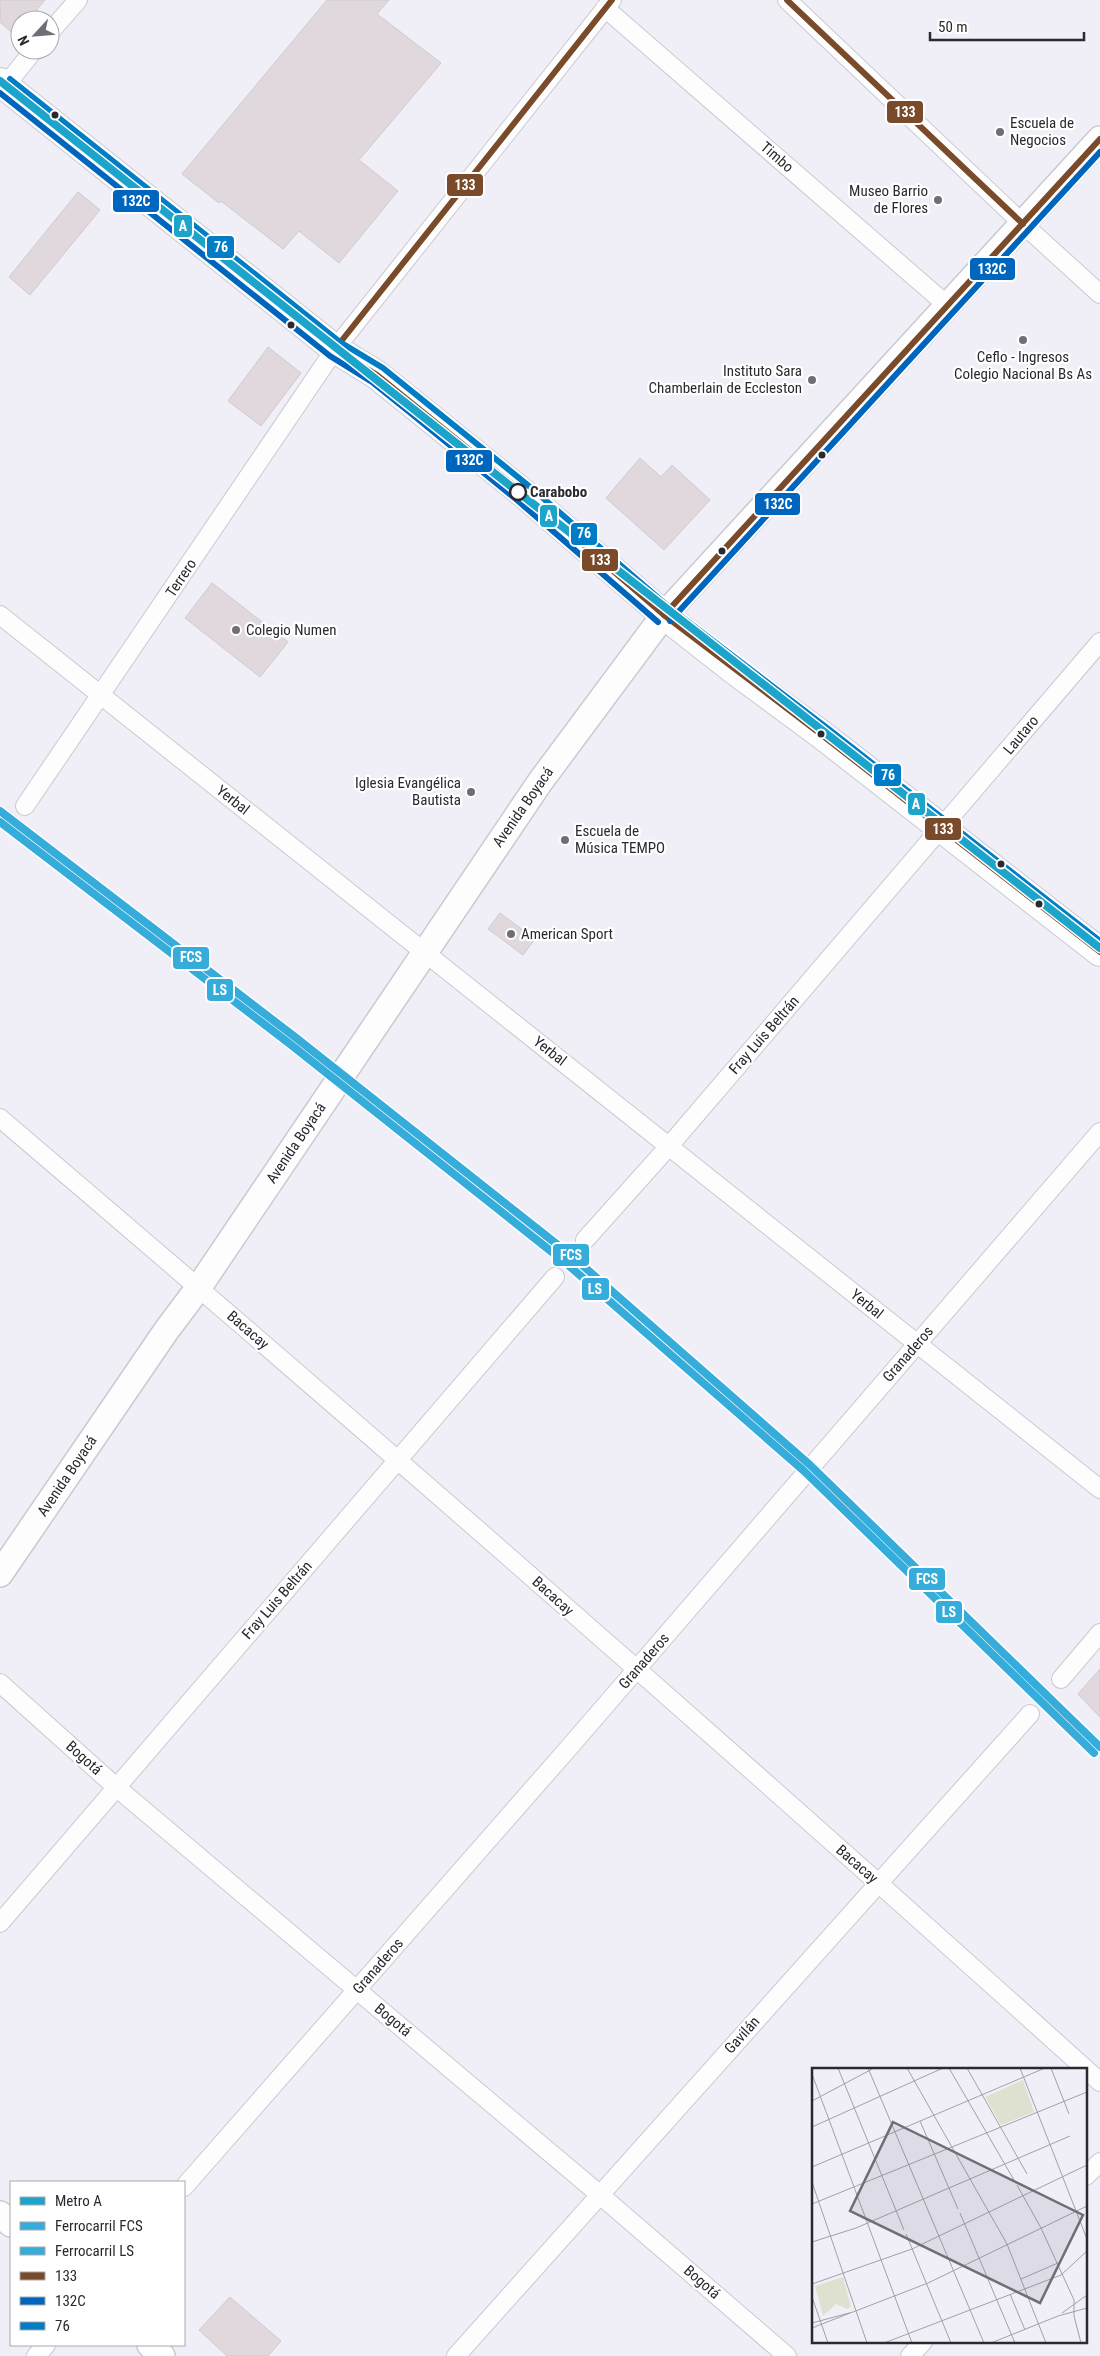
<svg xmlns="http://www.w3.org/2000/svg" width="1100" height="2356" font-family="'Roboto Condensed',sans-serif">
<rect width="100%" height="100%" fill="#f0eff8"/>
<!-- building -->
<g fill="#e0d8dc" stroke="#cecacd">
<path d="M0,0H45L28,20H20V30L15,35L0,22Z"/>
<path d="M327,0H389L377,14L441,63L359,160L398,191L339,263L299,231L283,249L221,201L219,203L182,174Z"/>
<path d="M78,192L100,210L30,295L9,277Z"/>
<path d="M268,347L301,373L261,426L228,401Z"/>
<path d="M640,458L661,477L672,465L710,500L664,550L606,498Z"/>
<path d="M212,583L288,642L260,677L185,618Z"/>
<path d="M500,913L535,939L523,955L488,929Z"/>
<path d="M1100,1669V1717L1078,1694Z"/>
<path d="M230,2297L281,2341L268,2356H227L199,2330Z"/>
</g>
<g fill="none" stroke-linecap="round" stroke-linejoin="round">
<!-- street casing -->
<g stroke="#cac9d0" stroke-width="20">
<g id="street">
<path d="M787,0L1023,224L1100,294"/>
<path d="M605,8L948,306"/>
<path d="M50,32L78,0"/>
<path d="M5,86L34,50"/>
<path d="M0,615L1100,1489"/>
<path d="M25,806L335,349L612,0"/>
<path d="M0,1118C371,1434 738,1755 1100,2082"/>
<path d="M585,1240L670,1145L1100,642"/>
<path d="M1061,1679L1100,1633"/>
<path d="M0,1683L116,1787L599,2194L787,2356"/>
<path d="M0,1923L555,1277"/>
<path d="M1086,2176L1100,2162"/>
<path d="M184,2187L573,1743L1100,1132"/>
<path d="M36,2356L46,2345"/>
<path d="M456,2356L1030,1714"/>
<path d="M910,2356L923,2342"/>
</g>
</g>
<!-- secondary casing -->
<g stroke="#cac9d0" stroke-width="28">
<g id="secondary">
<path d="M0,1574L166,1331L199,1287L540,782L664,615L1100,139"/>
<path d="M0,2214L11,2224"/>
<path d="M150,2345L162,2356"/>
</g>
</g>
<!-- primary casing -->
<g stroke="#cac9d0" stroke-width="30">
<path id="primary" d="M0,82L335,349L377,375L523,493L664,615L734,670L822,735L1100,952"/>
</g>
<!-- street -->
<use href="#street" stroke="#fdfdfe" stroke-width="18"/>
<!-- secondary -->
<use href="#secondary" stroke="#fdfdfe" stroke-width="25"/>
<!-- primary -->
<use href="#primary" stroke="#fdfdfe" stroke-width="28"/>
<!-- bus-1 casing -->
<g stroke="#fff" stroke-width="10">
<g id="bus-1">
<path d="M612,0L335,349L377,375L523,493L664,615L822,735L1100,952"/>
<path d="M787,0L1023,224"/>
<path d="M664,615L1100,139"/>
</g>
</g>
<!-- bus-2 casing -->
<g stroke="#fff" stroke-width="10">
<g id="bus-2">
<path d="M0,93L330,356L372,382L413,415L517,500L658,622"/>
<path d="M670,621L1100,152"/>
</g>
</g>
<!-- bus-3 casing -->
<g stroke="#fff" stroke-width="10">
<path id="bus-3" d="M10,79L340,342L383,368L529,486L670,608L827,728L1100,941"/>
</g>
<!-- bus-1 -->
<use href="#bus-1" stroke="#7a4b2a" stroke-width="6"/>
<!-- bus-2 -->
<use href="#bus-2" stroke="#0065bd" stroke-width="6"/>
<!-- bus-3 -->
<use href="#bus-3" stroke="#007dc5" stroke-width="6"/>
<!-- rail-1 casing -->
<g stroke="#fff" stroke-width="11">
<path id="rail-1" d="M0,811L295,1037L573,1257L810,1465L1100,1747"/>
</g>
<!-- rail-2 casing -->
<g stroke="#fff" stroke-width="11">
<path id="rail-2" d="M0,822L290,1044L567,1264L804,1471L1094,1753"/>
</g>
<!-- rail-1 -->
<use href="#rail-1" stroke="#36acda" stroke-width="8"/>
<!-- rail-2 -->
<use href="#rail-2" stroke="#36acda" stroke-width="8"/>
<!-- metro-1 casing -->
<g stroke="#fff" stroke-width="11">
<path id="metro-1" d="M0,81L518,492L1100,948"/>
</g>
<!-- metro-1 -->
<use href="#metro-1" stroke="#1ca4cb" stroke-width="8"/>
</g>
<!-- markers -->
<g fill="#2a2930" stroke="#fff" stroke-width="2">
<circle cx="55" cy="115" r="4.5"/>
<circle cx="291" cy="325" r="4.5"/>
<circle cx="822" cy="455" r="4.5"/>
<circle cx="722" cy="551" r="4.5"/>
<circle cx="821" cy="734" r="4.5"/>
<circle cx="1001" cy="864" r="4.5"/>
<circle cx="1039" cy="904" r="4.5"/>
</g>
<g fill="#6f6e76" stroke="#fff" stroke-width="2">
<circle cx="1000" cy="132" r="5"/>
<circle cx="938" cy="200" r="5"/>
<circle cx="1023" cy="340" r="5"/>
<circle cx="812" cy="380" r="5"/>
<circle cx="236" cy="630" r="5"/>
<circle cx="471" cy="792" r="5"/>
<circle cx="565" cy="840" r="5"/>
<circle cx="511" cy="934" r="5"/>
</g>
<circle fill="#fff" stroke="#2a2930" stroke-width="2.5" cx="518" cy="492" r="8"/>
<g text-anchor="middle" stroke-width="4.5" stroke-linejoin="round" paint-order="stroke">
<!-- poi labels -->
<g font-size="15" fill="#2a2930" stroke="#fff" text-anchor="start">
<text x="1010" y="128">Escuela de<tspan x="1010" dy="17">Negocios</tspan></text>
<text x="928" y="196" text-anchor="end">Museo Barrio<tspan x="928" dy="17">de Flores</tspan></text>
<text x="1023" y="362" text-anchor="middle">Ceflo - Ingresos<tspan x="1023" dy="17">Colegio Nacional Bs As</tspan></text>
<text x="802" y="376" text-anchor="end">Instituto Sara<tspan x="802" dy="17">Chamberlain de Eccleston</tspan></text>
<text x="246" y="635">Colegio Numen</text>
<text x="461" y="788" text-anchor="end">Iglesia Evangélica<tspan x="461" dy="17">Bautista</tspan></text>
<text x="575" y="836">Escuela de<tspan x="575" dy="17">Música TEMPO</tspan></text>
<text x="521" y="939">American Sport</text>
</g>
<!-- street labels -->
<g font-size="15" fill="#2a2930" stroke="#fff">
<text transform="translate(777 157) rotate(41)" y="5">Timbo</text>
<text transform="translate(181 578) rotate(-56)" y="5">Terrero</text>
<text transform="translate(1021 735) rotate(-50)" y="5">Lautaro</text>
<text transform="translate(233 800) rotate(38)" y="5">Yerbal</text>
<text transform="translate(523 807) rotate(-55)" y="5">Avenida Boyacá</text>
<text transform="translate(764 1035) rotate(-49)" y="5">Fray Luis Beltrán</text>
<text transform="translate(550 1051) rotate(38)" y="5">Yerbal</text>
<text transform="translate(296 1143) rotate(-56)" y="5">Avenida Boyacá</text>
<text transform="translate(867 1304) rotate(39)" y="5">Yerbal</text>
<text transform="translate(248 1330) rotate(41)" y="5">Bacacay</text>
<text transform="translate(908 1354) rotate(-49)" y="5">Granaderos</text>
<text transform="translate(67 1476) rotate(-56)" y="5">Avenida Boyacá</text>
<text transform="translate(553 1596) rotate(42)" y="5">Bacacay</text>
<text transform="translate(277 1600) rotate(-49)" y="5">Fray Luis Beltrán</text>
<text transform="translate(644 1661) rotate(-49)" y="5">Granaderos</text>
<text transform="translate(84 1758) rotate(42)" y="5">Bogotá</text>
<text transform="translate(857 1864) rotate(41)" y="5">Bacacay</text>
<text transform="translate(378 1966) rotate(-49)" y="5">Granaderos</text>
<text transform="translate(393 2020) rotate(40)" y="5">Bogotá</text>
<text transform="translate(742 2035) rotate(-48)" y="5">Gavilán</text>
<text transform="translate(702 2282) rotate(41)" y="5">Bogotá</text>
</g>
<!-- stop labels -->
<g font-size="15" font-weight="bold" fill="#2a2930" stroke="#fff" text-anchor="start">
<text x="530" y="497">Carabobo</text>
</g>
</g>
<!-- overview -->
<g transform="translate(812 2068)">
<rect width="275" height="275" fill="#f0eff8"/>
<path d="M211,12L222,44L189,57L173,29ZM31,209L39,239L35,241L24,236L11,248L3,218Z" fill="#dee0d0"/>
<path fill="none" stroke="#a1a0a8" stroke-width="1" d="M26,0L92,162M56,0L172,275M95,0L195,176L234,275M137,0L202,112M155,0L215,106M208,0L275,171M239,0L257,46M0,6L100,275M0,33L62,0M108,53L146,141M0,59L131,0M0,99L233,0M0,114L55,275M205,117L229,160L262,232V248L269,275M0,136L275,24M148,145L203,275M94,166L139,275M0,174L44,160L258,68M209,211L246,195M0,216L100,181L275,97M198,226L213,262M0,229L16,275M250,245L275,227M0,255L41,244L116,215L275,138M0,260L38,245M72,275L249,207L275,183M179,275L246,248L275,240"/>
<path fill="#6f6e76" fill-opacity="0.15" stroke="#6f6e76" stroke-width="2.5" d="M81,54L271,147L228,235L38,143Z"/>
<rect width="275" height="275" fill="none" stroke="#2a2930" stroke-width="2.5"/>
</g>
<g stroke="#fff" stroke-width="2">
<rect x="886" y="100" width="38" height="24" rx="5" fill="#7a4b2a"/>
<rect x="446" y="173" width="38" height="24" rx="5" fill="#7a4b2a"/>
<rect x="112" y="189" width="48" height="24" rx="5" fill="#0065bd"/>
<rect x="173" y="214" width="20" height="24" rx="5" fill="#1ca4cb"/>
<rect x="206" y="235" width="29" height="24" rx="5" fill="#007dc5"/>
<rect x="969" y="257" width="47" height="24" rx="5" fill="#0065bd"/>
<rect x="445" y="449" width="48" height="24" rx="5" fill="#0065bd"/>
<rect x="754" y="492" width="47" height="24" rx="5" fill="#0065bd"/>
<rect x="539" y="504" width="19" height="24" rx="5" fill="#1ca4cb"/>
<rect x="570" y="522" width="28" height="24" rx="5" fill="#007dc5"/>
<rect x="581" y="548" width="38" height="24" rx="5" fill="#7a4b2a"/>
<rect x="873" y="763" width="29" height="24" rx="5" fill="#007dc5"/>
<rect x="907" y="792" width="19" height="24" rx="5" fill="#1ca4cb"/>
<rect x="924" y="817" width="38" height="24" rx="5" fill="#7a4b2a"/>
<rect x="172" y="946" width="38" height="24" rx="5" fill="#36acda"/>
<rect x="206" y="978" width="28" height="24" rx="5" fill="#36acda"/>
<rect x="552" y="1243" width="38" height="24" rx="5" fill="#36acda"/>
<rect x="581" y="1277" width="29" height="24" rx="5" fill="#36acda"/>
<rect x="908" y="1567" width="38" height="24" rx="5" fill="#36acda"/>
<rect x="935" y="1600" width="28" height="24" rx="5" fill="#36acda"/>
</g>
<g font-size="14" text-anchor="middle" font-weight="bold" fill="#fff">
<text x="905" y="117">133</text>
<text x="465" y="190">133</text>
<text x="136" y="206">132C</text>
<text x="183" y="231">A</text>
<text x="221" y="252">76</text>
<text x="992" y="274">132C</text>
<text x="469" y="465">132C</text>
<text x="778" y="509">132C</text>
<text x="549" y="521">A</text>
<text x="584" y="538">76</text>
<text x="600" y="565">133</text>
<text x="888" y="780">76</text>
<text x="916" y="809">A</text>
<text x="943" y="834">133</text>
<text x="191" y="962">FCS</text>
<text x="220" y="995">LS</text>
<text x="571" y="1260">FCS</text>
<text x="595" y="1294">LS</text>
<text x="927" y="1584">FCS</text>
<text x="949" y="1617">LS</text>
</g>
<!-- legend -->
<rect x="10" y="2181" width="175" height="165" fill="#ffffff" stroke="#aaa9ac"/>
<rect x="20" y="2197" width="25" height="8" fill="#1ca4cb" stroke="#aaa9ac"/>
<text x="55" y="2206" font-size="15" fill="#2a2930">Metro A</text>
<rect x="20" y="2222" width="25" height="8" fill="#36acda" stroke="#aaa9ac"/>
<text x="55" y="2231" font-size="15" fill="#2a2930">Ferrocarril FCS</text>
<rect x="20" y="2247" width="25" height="8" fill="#36acda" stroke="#aaa9ac"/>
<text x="55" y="2256" font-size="15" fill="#2a2930">Ferrocarril LS</text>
<rect x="20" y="2272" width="25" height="8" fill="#7a4b2a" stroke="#aaa9ac"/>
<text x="55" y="2281" font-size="15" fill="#2a2930">133</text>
<rect x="20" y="2297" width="25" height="8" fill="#0065bd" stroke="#aaa9ac"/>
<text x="55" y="2306" font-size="15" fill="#2a2930">132C</text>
<rect x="20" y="2322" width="25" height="8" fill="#007dc5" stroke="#aaa9ac"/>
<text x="55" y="2331" font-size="15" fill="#2a2930">76</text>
<!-- north arrow -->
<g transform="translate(35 35) rotate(244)"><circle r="24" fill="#ffffff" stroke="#aaa9ac"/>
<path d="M0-4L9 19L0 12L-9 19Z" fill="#6f6e76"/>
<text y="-8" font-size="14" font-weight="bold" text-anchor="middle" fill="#2a2930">N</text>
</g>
<!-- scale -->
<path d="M930 32v8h154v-8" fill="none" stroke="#2a2930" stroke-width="2.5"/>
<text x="938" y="32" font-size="15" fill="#2a2930" stroke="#ffffff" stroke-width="4" paint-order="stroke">50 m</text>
</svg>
